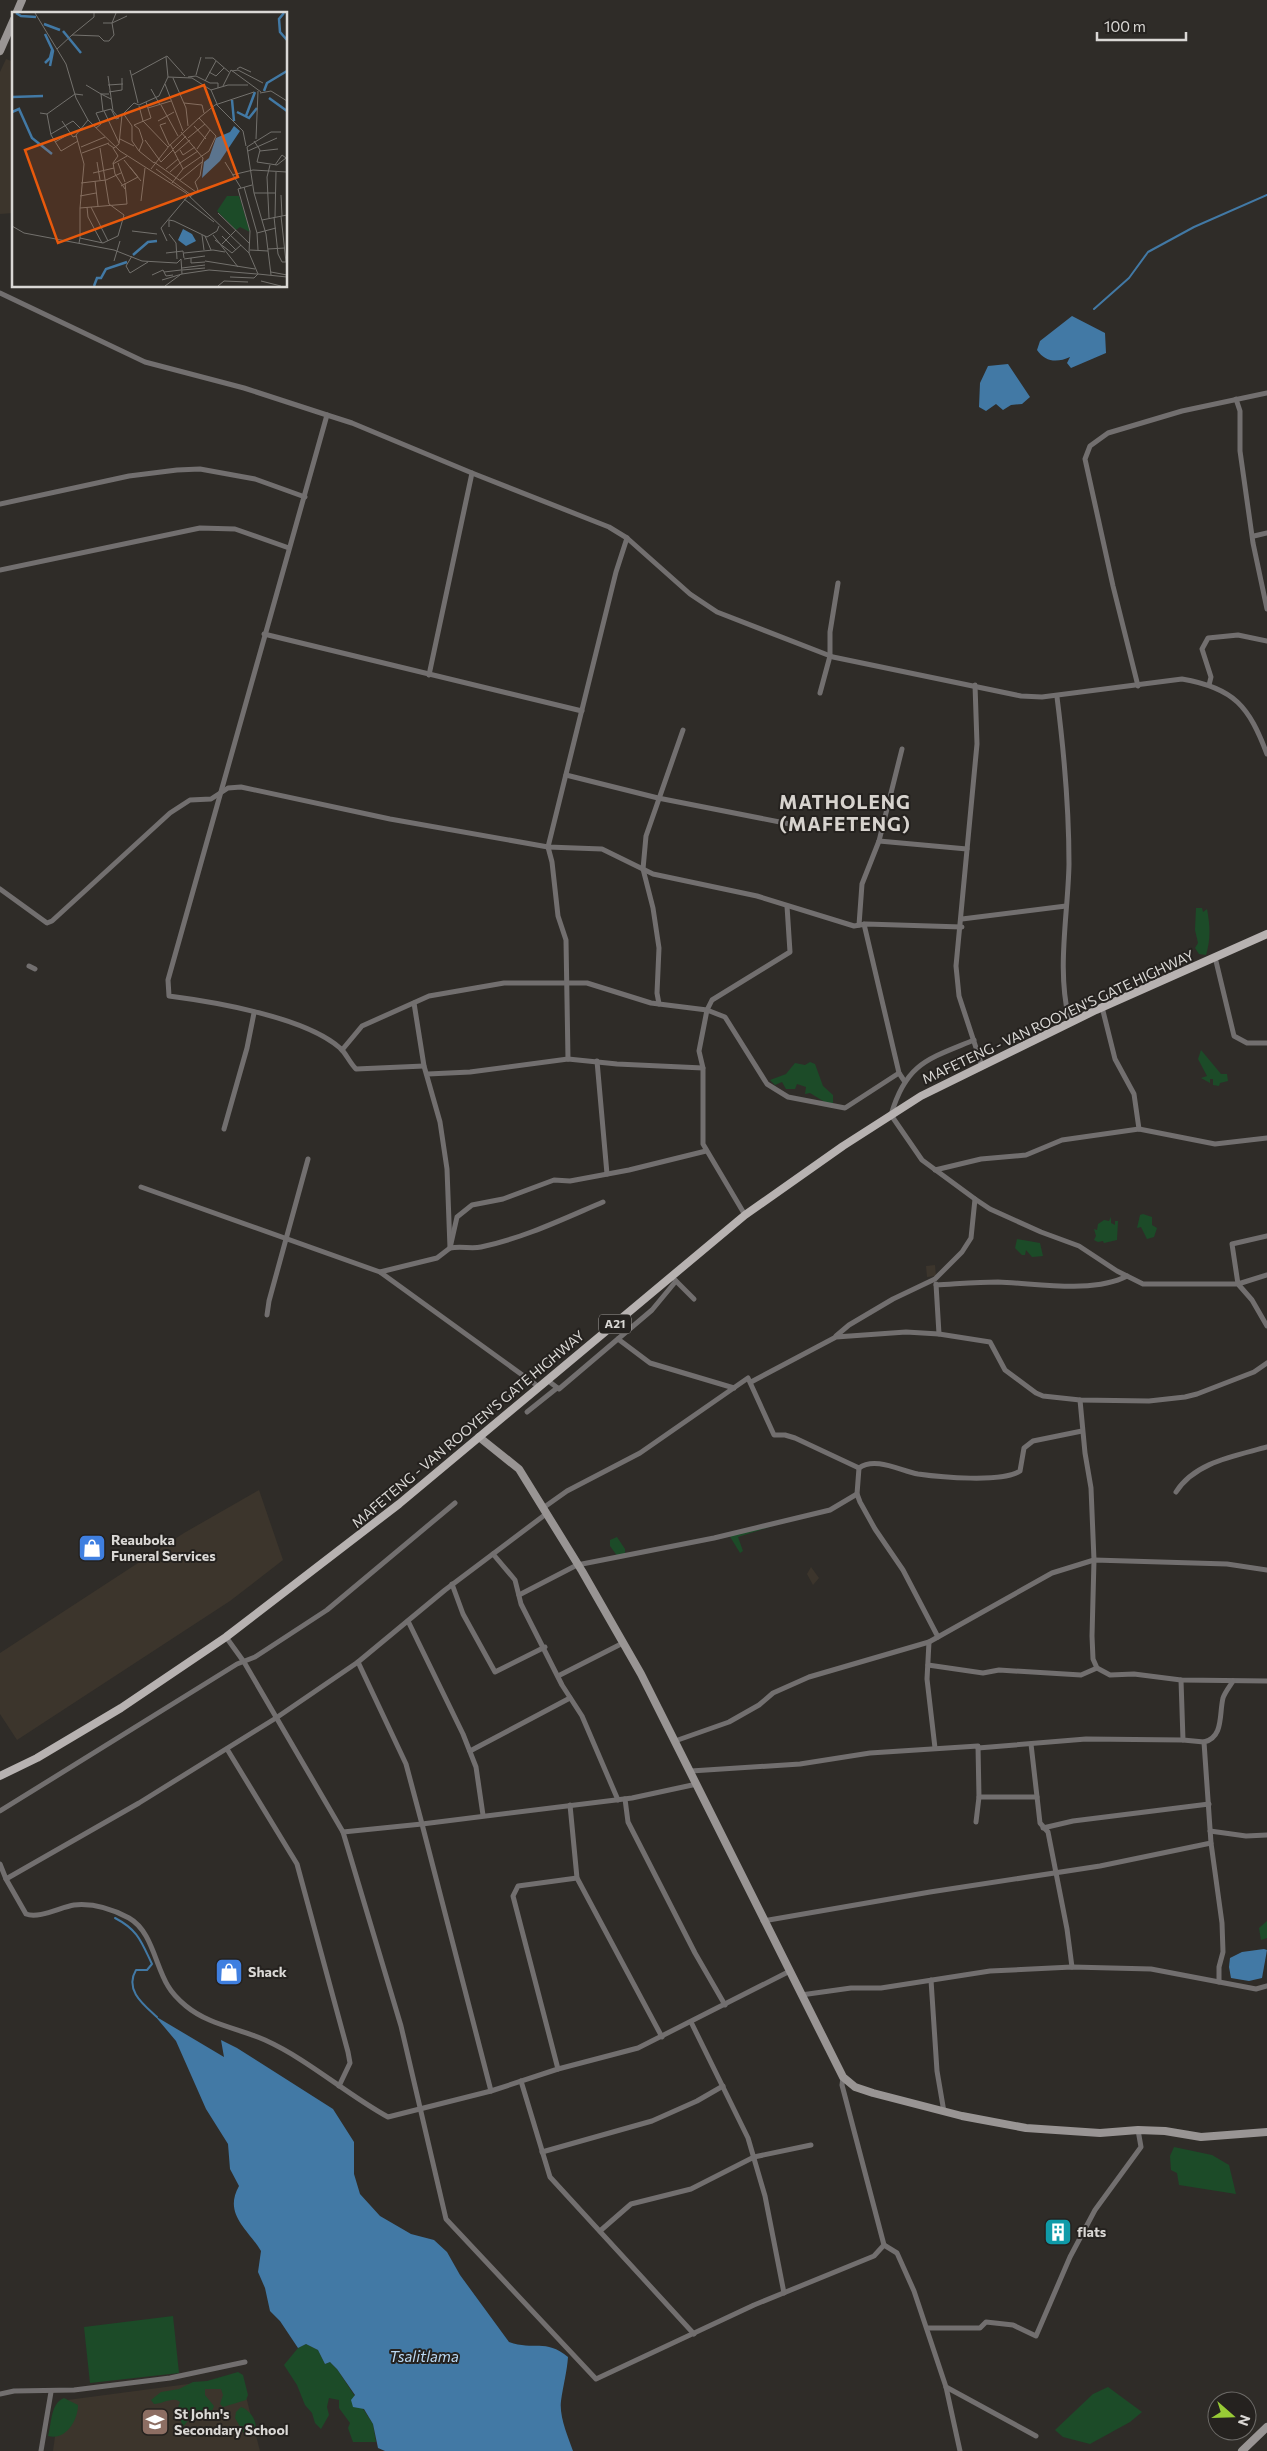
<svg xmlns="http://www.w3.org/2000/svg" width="1267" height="2451" font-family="Commissioner,sans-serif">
<rect width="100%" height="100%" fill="#2f2c28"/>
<!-- built -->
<g fill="#3c352c">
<path d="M6,59L14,62V213L0,214V72Z"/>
<path d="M935,1265L936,1276L927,1277L926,1266Z"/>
<path d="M259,1490L283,1560L230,1601L17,1740L0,1714V1653L184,1533Z"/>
<path d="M811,1567L819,1578L813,1585L807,1574Z"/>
<path d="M241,2377L260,2451H53L60,2401Z"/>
</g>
<!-- green -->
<g fill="#1c4b28">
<path d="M1196,908H1202L1203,912L1207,909C1210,925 1211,939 1206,955L1199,954L1195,948L1198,943L1195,930Z"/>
<path d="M1201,1050L1221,1074H1227L1228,1081L1220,1083L1219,1086L1213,1085V1079H1210V1083L1201,1078L1207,1076L1198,1059Z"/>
<path d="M810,1062L815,1064L823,1086L833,1095V1104H828L810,1093L805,1094L806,1087L797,1084L795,1089H786L782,1082L775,1085L770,1080L786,1074L795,1063L805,1065Z"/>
<path d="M1143,1214L1152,1217V1225L1157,1228L1154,1237L1147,1239L1141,1227L1137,1228L1140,1215Z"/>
<path d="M1111,1217V1223L1115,1225V1221H1118L1117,1240L1104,1243L1103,1241L1098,1242L1094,1240L1096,1236L1094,1229L1097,1230L1098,1224L1104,1220L1109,1221Z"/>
<path d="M1017,1239L1040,1243L1043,1256L1032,1257L1026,1250L1025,1255H1022L1015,1248Z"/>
<path d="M773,1526L738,1537L743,1551L740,1553L729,1535Z"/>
<path d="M617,1537L625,1549V1556L618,1557L610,1546V1540Z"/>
<path d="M1267,1921V1938L1261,1940L1259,1928Z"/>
<path d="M1174,2147L1212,2155L1229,2165L1236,2194L1179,2185L1177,2173L1171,2170L1170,2156Z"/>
<path d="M173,2316L179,2373L90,2383L84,2327Z"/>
<path d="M306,2344L318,2350L325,2364L330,2362L337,2369L373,2424L376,2442H353L348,2428L350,2423L339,2408V2400L329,2398L327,2407L329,2415L321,2429L315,2423L312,2413L305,2405L297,2385L284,2365L298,2348Z"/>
<path d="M238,2372L243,2375L248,2395L246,2400L223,2407L220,2404L223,2395L221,2389H205V2395L214,2406L211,2413L190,2418L183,2427L177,2410L180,2402C173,2396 163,2404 154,2404L151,2400L161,2392L179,2389L193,2382L207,2381Z"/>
<path d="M1108,2387L1142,2412L1130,2422L1090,2444L1063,2437L1055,2430L1093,2394Z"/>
<path d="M64,2398L78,2405C78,2420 66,2441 48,2436C52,2423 50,2404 64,2398Z"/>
<path d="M241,2407C252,2411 261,2426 252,2436L245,2435L235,2418L236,2412Z"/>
</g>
<!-- water -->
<g fill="#4279a5">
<path d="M1072,316L1105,333L1106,353L1071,368L1067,363L1070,357C1057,363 1045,362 1037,350L1040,341Z"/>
<path d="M1008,364L1030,397L1022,404L1011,405L1003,410L996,404L986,411L979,407L980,383L988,366Z"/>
<path d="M1264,1949L1267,1950L1262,1978L1249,1981L1231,1978L1229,1967L1230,1958L1242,1952Z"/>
<path d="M155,2016L224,2057L221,2040L237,2048L333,2109L354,2142V2174L360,2194L380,2216L411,2234L434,2240L447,2252L460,2275L509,2342C534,2351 545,2338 568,2357C567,2372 563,2386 561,2401C559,2416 568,2437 573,2451H385L378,2448L373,2424L364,2409L353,2407L351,2400L355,2395L337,2369L330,2362L325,2364L318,2350L306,2344L298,2348L280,2321L270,2311L265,2288L258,2272L261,2251C248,2229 223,2214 239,2186L230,2169L228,2144L206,2109L176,2041Z"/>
</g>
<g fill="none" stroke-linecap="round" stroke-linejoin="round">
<!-- stream -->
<g stroke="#4279a5" stroke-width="2">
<path d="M1094,309L1129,278L1148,252L1194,227L1267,195"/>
<path d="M115,1918C138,1930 141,1941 152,1964L147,1970H136C124,1990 144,2005 157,2017"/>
</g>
<!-- street -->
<g stroke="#726f6f" stroke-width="5">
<path d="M0,293L145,362L244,388L327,415L168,980L169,996C215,1002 305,1017 340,1048C346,1053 349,1062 356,1069L424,1066"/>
<path d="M1236,399L1240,411V451L1253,543L1267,609"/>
<path d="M327,415L352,423L472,473L609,527L627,538L690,594L717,612L833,657L1021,696L1042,697L1182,679C1235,688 1249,707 1267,754"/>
<path d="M0,504L129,476L177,470L200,469L255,479L305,497"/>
<path d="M1254,536L1267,533"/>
<path d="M0,570L200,528L235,529L289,548"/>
<path d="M264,634L582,711"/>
<path d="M429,675L472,473"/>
<path d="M975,685L977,744L956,966L959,996L982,1066"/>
<path d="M1209,685L1211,677L1202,649L1208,638L1238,635L1267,641"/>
<path d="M1138,686L1113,586L1085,459L1090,446L1108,433L1182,411L1267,393"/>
<path d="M820,693L830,656V632L838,583"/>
<path d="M1057,697C1064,752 1069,808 1069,864C1068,916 1056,971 1070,1023"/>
<path d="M566,775L658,798L800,826"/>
<path d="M879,841L967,849"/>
<path d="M0,889L47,923L52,921L170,813L190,800L211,799L228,788L241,787L390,819L548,847L602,849L653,874L757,896L854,926L866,924L962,927"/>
<path d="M962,919L1066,906"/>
<path d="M864,924L899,1073L905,1082"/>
<path d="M859,925L862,884L879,841L902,749"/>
<path d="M1215,957L1234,1036L1247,1043H1267"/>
<path d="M29,966L35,969"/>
<path d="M414,1003L424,1066L440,1122L447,1169L450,1248C461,1246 472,1249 481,1247C524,1238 563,1219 603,1202"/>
<path d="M659,1004L657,993L659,948L653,908L643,869L646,836L683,730"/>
<path d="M1102,1007L1115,1059L1134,1094L1139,1129"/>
<path d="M974,1040C928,1059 906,1063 891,1115L922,1160L975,1199L990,1209L1041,1232L1079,1246L1117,1271L1143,1284H1238L1252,1300L1267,1326"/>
<path d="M342,1050L362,1026L429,996L504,983H587L651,1003L707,1010L725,1017L767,1084L788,1097L845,1108L899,1073"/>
<path d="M568,1059L566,940L558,916L552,862L548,847L616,572L627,538"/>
<path d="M597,1061L607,1174"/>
<path d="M428,1074L470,1072L568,1059L617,1064L703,1068"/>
<path d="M224,1129L247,1048L254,1013"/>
<path d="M935,1170L981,1159L1026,1155L1062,1140L1139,1129L1215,1144L1267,1138"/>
<path d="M141,1187L380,1272L539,1387"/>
<path d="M745,1215L703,1144V1068L699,1051L707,1010L712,1000L790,952L787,906"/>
<path d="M1267,1236L1232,1244L1238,1284L1267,1275"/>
<path d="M380,1272L437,1258L450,1248L457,1217L472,1205L503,1199L554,1180L570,1181L629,1170L706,1151"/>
<path d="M675,1280L694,1299"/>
<path d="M936,1284L939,1334"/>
<path d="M936,1285C956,1284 977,1282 998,1282C1036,1283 1093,1294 1127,1276"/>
<path d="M267,1315L269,1301L308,1159"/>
<path d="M836,1336L849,1325L893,1299L935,1279L962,1252L971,1238L975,1199"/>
<path d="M618,1339L650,1363L734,1388"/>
<path d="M547,1380L559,1389L652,1310L676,1281"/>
<path d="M751,1382L836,1337L906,1332L939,1334L990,1342L1005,1370L1036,1393L1043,1396L1080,1400L1149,1401L1185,1397L1197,1394L1254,1372L1267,1363"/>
<path d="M1080,1400L1085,1453L1091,1488L1094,1560L1092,1636L1093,1659L1097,1668L1110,1675L1134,1674L1181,1680L1267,1681"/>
<path d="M527,1412L557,1388"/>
<path d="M859,1468C875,1456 901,1471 918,1474C939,1477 1003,1483 1020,1471L1024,1448L1033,1441L1082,1431"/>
<path d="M859,1468L857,1494L860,1502L875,1529L903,1570L938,1637"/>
<path d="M1176,1492C1195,1462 1235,1456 1267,1447"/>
<path d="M543,1508L567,1491L640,1453L748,1378L774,1435H785L795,1438L859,1468"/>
<path d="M493,1554L515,1580L521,1604L562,1685L582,1716L618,1800"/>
<path d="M452,1584L463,1614L495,1672L545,1647"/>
<path d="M519,1595L577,1565L714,1538L830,1510L857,1494"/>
<path d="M408,1621L463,1734L476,1767L483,1815"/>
<path d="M226,1637L244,1662L343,1832L422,1824L491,2091"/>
<path d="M929,1642L927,1679L935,1748"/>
<path d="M358,1662L406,1764L422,1824L632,1798L697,1784"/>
<path d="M928,1665L983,1673L999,1670L1081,1675L1097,1668"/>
<path d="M558,1676L623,1643"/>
<path d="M1181,1680L1183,1740L1204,1742"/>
<path d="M675,1741L729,1722L759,1705L773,1693L809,1677L929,1642L1052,1573L1094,1560L1227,1564L1267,1570"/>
<path d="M1031,1744L1040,1823L1048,1832L1067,1929L1072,1967"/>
<path d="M978,1748L1086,1739L1183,1740"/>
<path d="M227,1749L297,1864L348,2052L350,2063L339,2086"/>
<path d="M470,1751L570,1698"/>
<path d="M691,1771L800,1764L870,1753L978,1746L979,1797L976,1822"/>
<path d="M979,1797H1037"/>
<path d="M625,1799L628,1822L695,1953L725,2005"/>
<path d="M570,1805L577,1878L662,2037"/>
<path d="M0,1811L237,1664L255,1657L327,1610L455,1503"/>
<path d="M1043,1828L1073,1821L1209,1804"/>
<path d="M1210,1831L1246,1836L1267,1835"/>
<path d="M343,1832L401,2026L446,2219L596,2379L754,2305L874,2256L884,2245L842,2085L843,2077"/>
<path d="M0,1864L6,1879L26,1914C39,1919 61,1907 74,1905C93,1903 112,1909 129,1918C152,1931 155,1965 168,1986C172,1993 180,2001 186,2006C209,2025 238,2028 265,2040C309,2060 346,2094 388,2117L491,2091L558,2069L638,2048L790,1971"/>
<path d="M6,1879L139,1803L276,1718L358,1662L445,1590L546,1514"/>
<path d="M763,1921L930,1892L1100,1866L1211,1843"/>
<path d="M931,1980L937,2071L944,2112"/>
<path d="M1219,1982V1967L1223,1952L1222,1923L1211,1843L1204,1742C1224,1737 1219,1714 1223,1698C1225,1692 1230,1686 1233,1681"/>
<path d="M801,1995L851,1988H881L990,1971L1072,1967L1151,1969L1256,1989L1267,1986"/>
<path d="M691,2022L748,2138L765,2196L784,2293"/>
<path d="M558,2069L513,1896L518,1886L577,1878"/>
<path d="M521,2081L550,2177L694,2334"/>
<path d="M542,2152L652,2121L697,2101L723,2086"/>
<path d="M600,2231L631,2204L691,2189L754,2157L811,2145"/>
<path d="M884,2245L897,2253L914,2291L946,2387L960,2451"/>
<path d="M928,2328H980L986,2322L1013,2325L1036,2336L1070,2257L1095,2210L1141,2147L1138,2130"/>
<path d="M946,2387L1036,2436"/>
<path d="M0,2394L14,2391L74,2390L170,2378L245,2362"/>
<path d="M41,2451L51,2392"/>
</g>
<!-- secondary -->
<g stroke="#999594" stroke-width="8">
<path d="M16,14L22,0"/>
<path d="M0,51L14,19"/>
<path d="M479,1437L519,1469L582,1571L641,1674L843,2077L855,2087L873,2093L962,2116L1026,2128L1100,2133L1138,2130L1165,2131L1201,2137L1267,2132"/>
<path d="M1242,2451L1267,2427"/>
</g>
<!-- primary -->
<path stroke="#b7b2b1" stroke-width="8" d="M0,1776L37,1758L121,1708L226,1637L399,1504L745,1215L843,1146L921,1096L1096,1010L1267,934"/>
</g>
<!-- icons -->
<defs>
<g id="shop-square" transform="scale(1.4375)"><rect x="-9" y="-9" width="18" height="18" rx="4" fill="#3f7fe0" stroke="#25221f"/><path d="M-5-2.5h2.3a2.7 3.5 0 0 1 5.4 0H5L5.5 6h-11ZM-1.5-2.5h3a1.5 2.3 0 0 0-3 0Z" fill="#fff"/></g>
<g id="building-square" transform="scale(1.4375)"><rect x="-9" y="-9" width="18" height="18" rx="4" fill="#0f9aa8" stroke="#25221f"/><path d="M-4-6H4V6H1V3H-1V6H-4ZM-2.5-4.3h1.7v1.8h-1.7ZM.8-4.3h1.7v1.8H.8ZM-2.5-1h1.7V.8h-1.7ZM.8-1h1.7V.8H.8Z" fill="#fff"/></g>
<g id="school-square" transform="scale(1.4375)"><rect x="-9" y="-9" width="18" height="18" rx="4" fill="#8d6e63" stroke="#25221f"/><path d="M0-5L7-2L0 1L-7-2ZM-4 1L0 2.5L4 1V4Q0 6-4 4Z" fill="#fff"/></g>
</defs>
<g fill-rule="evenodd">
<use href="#shop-square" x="92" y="1548"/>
<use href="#shop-square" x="229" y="1972"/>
<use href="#building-square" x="1058" y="2232"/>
<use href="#school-square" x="155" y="2422"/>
</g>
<g text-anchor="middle" stroke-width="4" stroke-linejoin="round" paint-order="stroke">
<!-- shield labels -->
<rect fill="#25221f" stroke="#a4a19e" stroke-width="1" x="599" y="1314.5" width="32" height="19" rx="4"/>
<g font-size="12" font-weight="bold" fill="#dad8d5">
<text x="615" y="1328">A21</text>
</g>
<!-- street labels -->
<g font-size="14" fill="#dad8d5" stroke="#25221f">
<text transform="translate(1058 1017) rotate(-25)" y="5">MAFETENG - VAN ROOYEN'S GATE HIGHWAY</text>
<text transform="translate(468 1429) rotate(-40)" y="5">MAFETENG - VAN ROOYEN'S GATE HIGHWAY</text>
</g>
<!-- poi labels -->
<g font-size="14" font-weight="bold" fill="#dad8d5" stroke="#25221f" text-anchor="start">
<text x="111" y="1545">Reauboka<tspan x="111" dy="16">Funeral Services</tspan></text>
<text x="248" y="1977">Shack</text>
<text x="1077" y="2237">flats</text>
<text x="174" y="2419">St John's<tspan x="174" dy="16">Secondary School</tspan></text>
</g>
<!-- water labels -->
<g font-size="15" font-style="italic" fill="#bad8f2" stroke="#25221f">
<text x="424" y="2362">Tsalitlama</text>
</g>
<!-- district labels -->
<g font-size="19" font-weight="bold" letter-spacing="1" fill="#d7d3ce" stroke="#25221f">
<text x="845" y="809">MATHOLENG<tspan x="845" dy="22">(MAFETENG)</tspan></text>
</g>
</g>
<!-- overview -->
<g transform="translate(12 12)">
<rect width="275" height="275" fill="#2f2c28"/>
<path d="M215,184H227L238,220L228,215L224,218L205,199Z" fill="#1c4b28"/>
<path d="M222,114L228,119L208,149L190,166L192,150L197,146L204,126L218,120ZM171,217L180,222L184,229L174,234L166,228Z" fill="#4279a5"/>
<path fill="none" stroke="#4279a5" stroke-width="2.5" d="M4,1L9,4L24,5M272,1L267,7L268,20L275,28M32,12L48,18M51,19L69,41M33,22L41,39L38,54M33,51L38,46L40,38M252,79L255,71L275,59M0,85L31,84M257,86L275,99M220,88L222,109M0,100L7,97L20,126L40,142M225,100L237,106L245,96M234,104L243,80M121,243L136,230L145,229M82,274L85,266H89L94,257L115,250"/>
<path fill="none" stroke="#73716d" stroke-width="1" d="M23,1L54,52L64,86L76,108L108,139L174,181L237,241L246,262M91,11H100L104,1M60,23L82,5V1M45,37L60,23L87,24L92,29H97L102,23L100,11L115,4M154,45L156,65M193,46H201L217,60M225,57L228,55L239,60M118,58L126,91M220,59L226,58L251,71M197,60L204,64L212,56M120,63L155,44L173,64M184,63L189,45M96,64L101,99L107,106M176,65L184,64L198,71H206V76M161,66L174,96L176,114M193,69L204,49M153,72L171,119M74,73L89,82H97M96,73L111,72M211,74L219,58L249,80M139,77L148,93M199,78L205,92M97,80L110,78V66M248,81L259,79L275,89M172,91L190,93L192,101M204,92L231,119L234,134M149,93L166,124M127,94L131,109L156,135M136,96L159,89M91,99L89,82L99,87M92,99L107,131M28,101L35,102L39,123L49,139L66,129M111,101L120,114V129L127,139M35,102L63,82L71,83M187,106L203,93L242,80M50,109L61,125L64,124M146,109L162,100M154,111L148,113L157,133M122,113L127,117L131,129L127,139L142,151M122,113L139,106L134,90M182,114L194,127M84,116L89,112L84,101L99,97L104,107L107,106M169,120L191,146L188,164L183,170L186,178L178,185M39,122L61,109L69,117M176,126L193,112M108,127L122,134M244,127L246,79M133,128L149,150M242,129L248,138L245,150L265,153L274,146M43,130L59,121M96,132L102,136L107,132L110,103L122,91L127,93L147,84L156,65L180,66L199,78L216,73H236M158,132L168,151L158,160M69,135L93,125M101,136L106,144L101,151L103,162L113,177M161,137L174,124M185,137L198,118M168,138L171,143L183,135M236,139L265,126M248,139L266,137M70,141L97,131M163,141L178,128M112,148L129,169M85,150L88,168M142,150L184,180M149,150L161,138M213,150L229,176M106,151L113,170M101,152L115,144M263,153L270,143L274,146M139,157L157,134L187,106L204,124L197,139L171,157M144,157L179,183M154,157L166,147M81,161L102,156M220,163L241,158L275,160M168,168L190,150M83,169L86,194M69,171L94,168L109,161M160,171L171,157L168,151L186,139M109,174L126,165L118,155M232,175L245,221L246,238M242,181H263M269,183L270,204M68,184L84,181M172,187L202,210M129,189L133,156M75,195L76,205L90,231M79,195L96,229M68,196L72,152L64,123L76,108M206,201L238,232M269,204L274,250M262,205L266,242L270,250H274M263,205L264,160M257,206L255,165L258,153M250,208L275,203M0,214L12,221L102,238L130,249L165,251L169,247L170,262L197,258M157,215V208L162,209L195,225L205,219L207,214M120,219L145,222M245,221L264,216M157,222L164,231L165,247M190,223L192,238M201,223L226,255M193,224L199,238M210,224L224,238M68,226V196L115,192L113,171M203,228L220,241L229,233M155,229L149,216L176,184M67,231L68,226L91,231L106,224L112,203L97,192L88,136M210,232L224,218M256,237L273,236M238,238L256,239M154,241L171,239L172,246M172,241L201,238L213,240M237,241L238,219L226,177L240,173M120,244L114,254L118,261L136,250M179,246V251L193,250M172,247L193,244M102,249L108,229M193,249L243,257M170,256L193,253M170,258L193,256M197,258L245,262M152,260L169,258M259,260L275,263M140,263L151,258L154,264L161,263M259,263L254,222L242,181L235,135L259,120H269M218,265L242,266M242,266L246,262L275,265M150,268L170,262M249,269L269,274M153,274L168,263M206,274L212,269L236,270"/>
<path fill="#e8590c" fill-opacity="0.15" stroke="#e8590c" stroke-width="2.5" d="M192,73L226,165L46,231L13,138Z"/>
<rect width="275" height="275" fill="none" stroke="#dad8d5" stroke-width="2.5"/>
</g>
<!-- north arrow -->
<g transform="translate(1232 2416) rotate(110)"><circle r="24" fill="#25221f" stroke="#6d6b68"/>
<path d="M0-4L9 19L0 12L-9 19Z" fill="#98cb36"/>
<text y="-8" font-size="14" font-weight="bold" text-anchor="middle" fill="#dad8d5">N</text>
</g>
<!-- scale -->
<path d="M1097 32v8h89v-8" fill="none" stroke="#dad8d5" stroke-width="2.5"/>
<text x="1104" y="32" font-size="15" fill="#dad8d5" stroke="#25221f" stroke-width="4" paint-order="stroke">100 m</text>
</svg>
